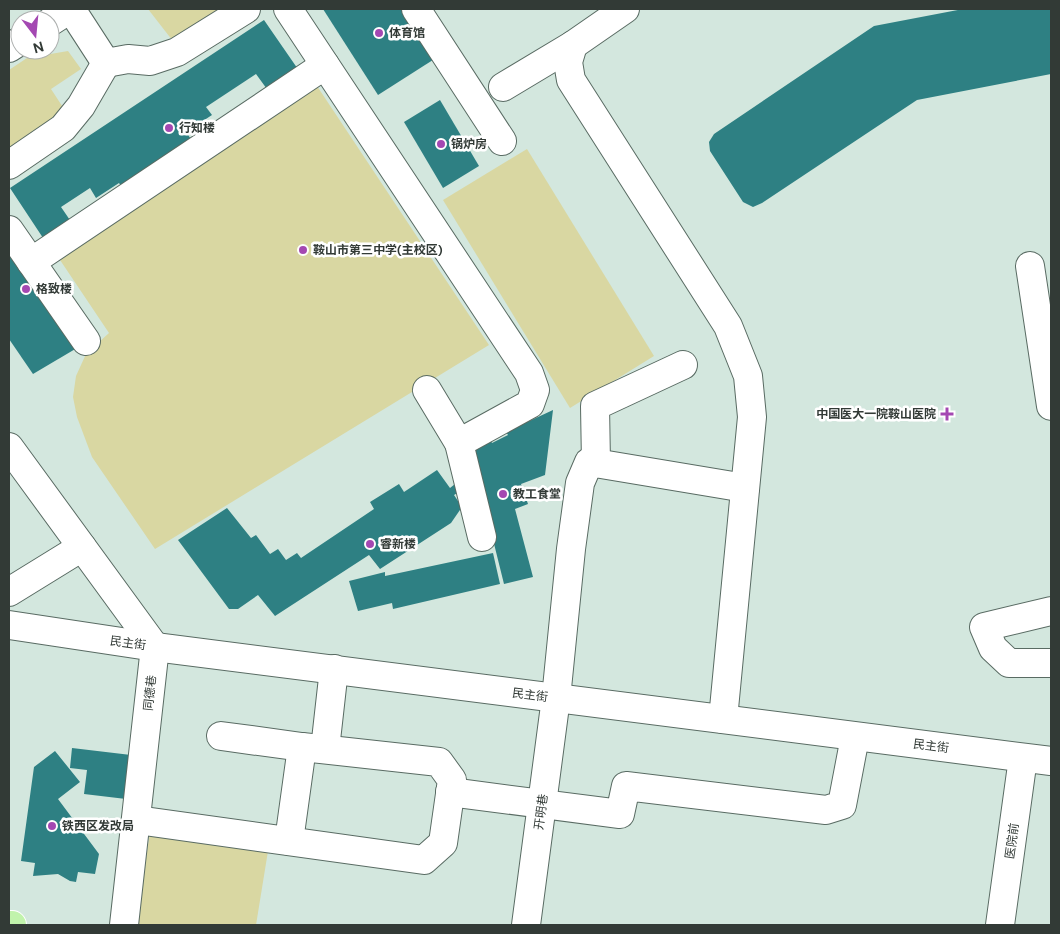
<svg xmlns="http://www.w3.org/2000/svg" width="1060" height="934" font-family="'DM Sans','Noto Sans SC',sans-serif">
<rect width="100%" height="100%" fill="#d3e7de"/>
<!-- green -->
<g fill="#d9d7a2">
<path d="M148,9H234L176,45Z"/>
<path d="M68,51L81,69L51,89L66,112L9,151V70L27,58Z"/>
<path d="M317,86L489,345L155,549L92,457L77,417L73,397L76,376L86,354L109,333L58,257Z"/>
<path d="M527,149L654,356L570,408L443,200Z"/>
<path d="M150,832L268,851L256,925H136Z"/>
</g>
<!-- building -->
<g fill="#2e8083">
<path d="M323,9H404L436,58L378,95Z"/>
<path d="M963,9H1051V74L917,100L762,203L753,207L743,202L710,151L709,142L714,134L874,26Z"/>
<path d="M264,20L302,75L272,96L256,74L206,107L212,115L186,132L193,142L123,189L119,183L96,198L90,188L61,207L74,226L47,244L10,188Z"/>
<path d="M440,100L479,166L443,188L404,122Z"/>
<path d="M9,239L82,345L33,374L9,339Z"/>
<path d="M553,410L545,475L521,484L528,504L515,509L533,577L504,584L470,447L490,439L492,443L508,435L506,432Z"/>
<path d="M437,470L450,488L455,484L459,492L454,495L462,507L451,523L380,569L369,555L275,616L258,595L238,609H229L178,540L227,508L251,538L256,535L270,554L278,549L286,560L297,553L301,558L374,509L370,502L399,484L404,492Z"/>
<path d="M493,553L500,584L393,609L392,603L358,611L349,581L385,572V576Z"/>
<path d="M72,748L131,755L126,799L84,794L87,770L70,768Z"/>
<path d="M55,751L80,782L58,799L99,854L95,874L78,872L76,882L70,881L58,874L33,876L35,863L21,861L34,767Z"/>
</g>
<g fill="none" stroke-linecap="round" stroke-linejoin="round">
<!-- minor casing -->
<g stroke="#596b63" stroke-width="30">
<g id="minor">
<path d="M71,9L106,63"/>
<path d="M288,9L529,373L535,390L530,404L459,443L482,537"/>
<path d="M416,9L502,141"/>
<path d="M50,22L70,9"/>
<path d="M573,45L568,62L571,80L728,326L748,376L752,417L723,719"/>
<path d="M9,48L20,41"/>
<path d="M106,63L128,59L150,61L177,52L246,9"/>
<path d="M503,87L573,45L625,9"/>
<path d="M9,165L63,128L81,106L106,63"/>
<path d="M9,230L86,341"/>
<path d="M31,262L325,65"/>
<path d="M1030,266L1051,406"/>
<path d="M427,390L459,443"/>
<path d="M9,447L155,647L124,925"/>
<path d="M596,463L595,406L683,365"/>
<path d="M9,592L82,547"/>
<path d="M1051,611L984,627L993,648L1009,663H1051"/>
<path d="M9,625L155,647L1051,761"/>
<path d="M325,749L334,669"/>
<path d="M450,792L620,814L626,786L826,810L842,805L855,737"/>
<path d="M137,820L424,860L443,843L452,780L439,762L302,747L221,736"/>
<path d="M289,841L302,747"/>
<path d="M526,925L556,698L571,549L580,483L589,462L745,488"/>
<path d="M1000,925L1023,758"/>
</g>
</g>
<!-- major casing -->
<g stroke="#fff" stroke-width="30">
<path id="major" d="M9,925H12"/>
</g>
<!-- minor -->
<use href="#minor" stroke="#fff" stroke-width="28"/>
<!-- major -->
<use href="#major" stroke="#c1f3ac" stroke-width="28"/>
</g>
<!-- markers -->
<g fill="#a448b2" stroke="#fff" stroke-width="2">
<circle cx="379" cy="33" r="5"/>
<circle cx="169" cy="128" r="5"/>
<circle cx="441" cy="144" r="5"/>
<circle cx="303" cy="250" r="5"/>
<circle cx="26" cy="289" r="5"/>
<path d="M944.5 406.5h5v5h5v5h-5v5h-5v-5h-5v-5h5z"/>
<circle cx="503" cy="494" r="5"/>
<circle cx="370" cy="544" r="5"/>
<circle cx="52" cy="826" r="5"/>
</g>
<g text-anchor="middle" stroke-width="5" stroke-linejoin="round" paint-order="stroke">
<!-- poi labels -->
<g font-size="12" font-weight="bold" fill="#323a36" stroke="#fff" text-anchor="start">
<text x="389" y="37">体育馆</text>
<text x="179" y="132">行知楼</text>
<text x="451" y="148">锅炉房</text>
<text x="313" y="254">鞍山市第三中学(主校区)</text>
<text x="36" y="293">格致楼</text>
<text x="936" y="418" text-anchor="end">中国医大一院鞍山医院</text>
<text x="513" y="498">教工食堂</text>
<text x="380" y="548">睿新楼</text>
<text x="62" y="830">铁西区发改局</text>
</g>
<!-- street labels -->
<g font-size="12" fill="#323a36" stroke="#fff">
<text transform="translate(128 643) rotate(8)" y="4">民主街</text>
<text transform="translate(150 693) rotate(-84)" y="4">同德巷</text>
<text transform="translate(530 695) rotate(7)" y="4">民主街</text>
<text transform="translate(931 746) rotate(7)" y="4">民主街</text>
<text transform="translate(541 812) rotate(-82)" y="4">开明巷</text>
<text transform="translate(1012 841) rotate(-82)" y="4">医院前</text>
</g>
</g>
<!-- border -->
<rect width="1060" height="934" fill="none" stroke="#323a36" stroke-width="20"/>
<!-- north arrow -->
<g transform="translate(35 35) rotate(164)"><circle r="24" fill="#ffffff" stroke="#adb0af"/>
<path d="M0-4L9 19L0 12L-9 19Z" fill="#a448b2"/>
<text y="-8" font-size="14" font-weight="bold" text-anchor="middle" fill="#323a36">N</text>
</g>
</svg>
